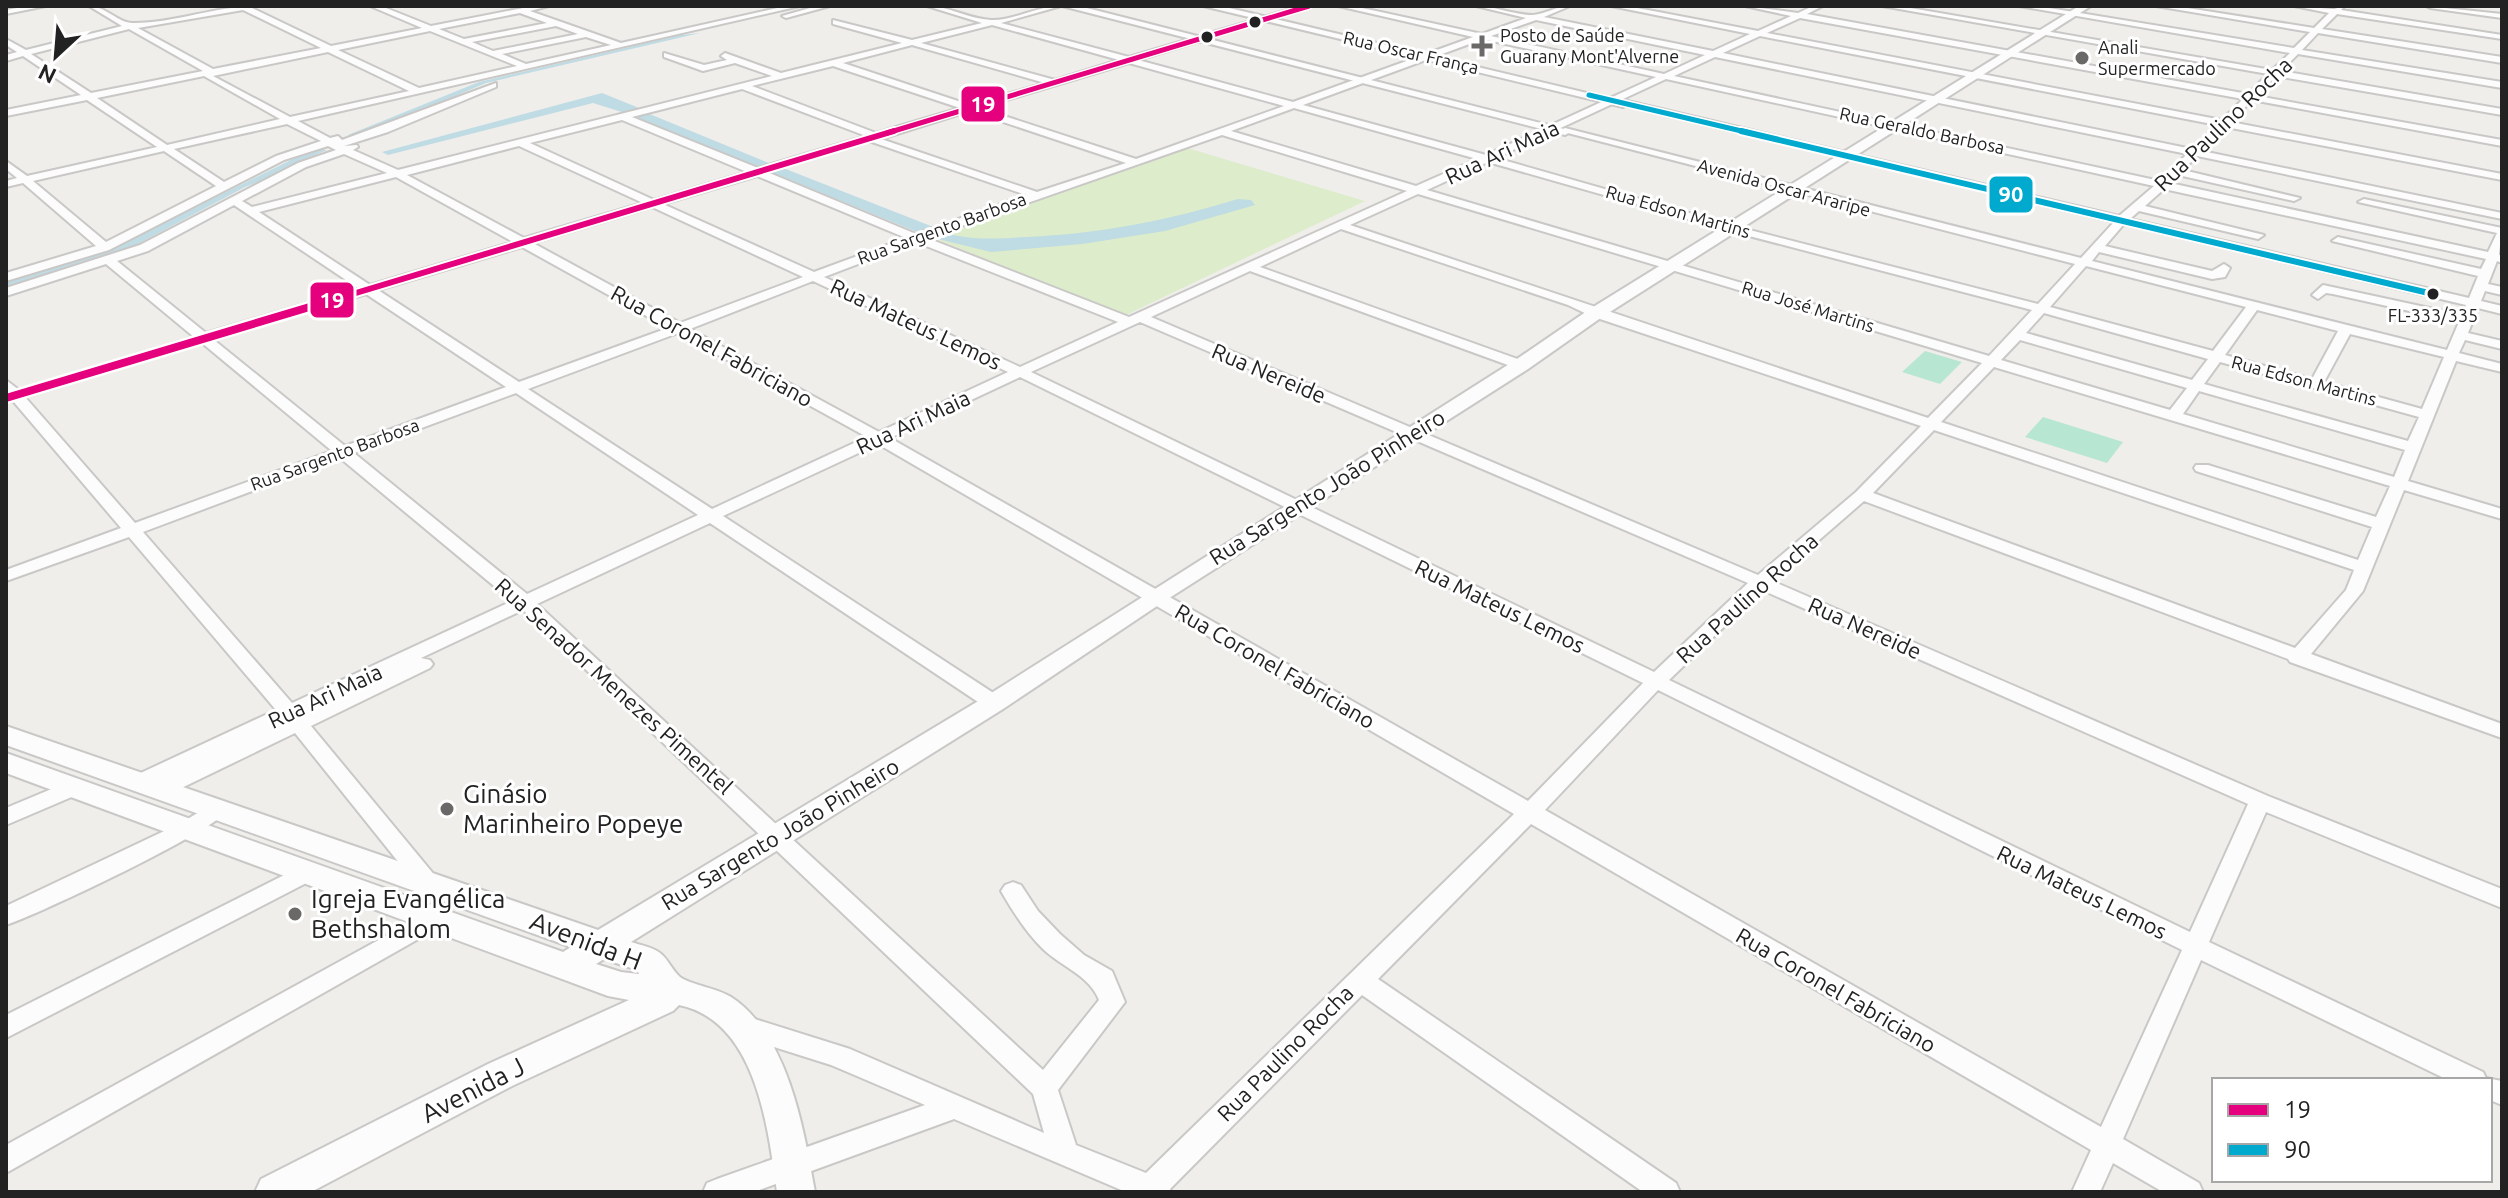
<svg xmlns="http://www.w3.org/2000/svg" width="2508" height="1198" font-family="Ubuntu,sans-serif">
<rect width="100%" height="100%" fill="#f0eeeb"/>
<!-- grass -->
<path fill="#ddeccb" d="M1184,147L1365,201L1126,315L931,237Z"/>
<!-- pitch -->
<g fill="#b7e6d2">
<path d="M1925,351L1962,362L1940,384L1902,372Z"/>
<path d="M2043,417L2123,442L2107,463L2025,437Z"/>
</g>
<!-- water -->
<g fill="#bfdbe3">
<path d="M700,33L486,83L364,135L356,137L348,135L479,82L681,35Z"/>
<path d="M602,93L644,110L628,114L593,103L388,155L382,152Z"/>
<path d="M646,112L652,115L771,164L758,168L633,116Z"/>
<path d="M315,148L327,150L290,166L293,168L245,187L136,245L6,288V279L133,238Z"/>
<path d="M778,166L936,228L922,234L765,170Z"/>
<path d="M1238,199L1251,200L1255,205L1165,231L1082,244L991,252L930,237C945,231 950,235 965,237C984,240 1007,238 1027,237C1099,234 1170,220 1238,199Z"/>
</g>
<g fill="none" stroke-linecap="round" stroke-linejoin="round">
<!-- minor casing -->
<g stroke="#c9c8c7" stroke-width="4">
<g id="minor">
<path d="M28,6H46L6,14V10Z"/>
<path d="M89,6C106,6 119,24 134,23C175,23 216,6 257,6L252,8L331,46L422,28L370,6H381L431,26L533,6H549L530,11L621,43L786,6H800L298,121L330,138L338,136L342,140L496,83V87L388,132L344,146L357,145L358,147L353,150L398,170L772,76L735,63L703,71L664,57V53L704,65L727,60L721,56L725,53L781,73L902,43L833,24V20L912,40L982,23L927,6C949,6 969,19 991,20C1013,21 1037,6 1061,6L1001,23L1129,57L1301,6H1313L1138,60L1293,102L1473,37L1338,6H1353L1482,34L1526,18L1476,6C1495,6 1514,15 1533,15C1545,14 1557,6 1570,6L1544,17L1713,51L1750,34L1611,6H1627L1758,31L1791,16L1745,6L1798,13L1813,6H1823L1807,14L2248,94L2268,74L1882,6H1899L2272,70L2290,53L2019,6H2037L2294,48L2310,32L2156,6H2175L2314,28L2329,13L2294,6L2334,9L2345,6L2341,10L2502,35V39L2337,14L2322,29L2502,57V63L2318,33L2302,50L2502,82V88L2298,54L2281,71L2502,109V115L2276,76L2257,96L2502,140V146L2252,100L2231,122L2502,174V180L2226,127L2202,151L2502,213V219L2197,156L2183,170L2300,198L2294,201L2178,175L2170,183L2488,252L2497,233L2358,202L2364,199L2502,228L2499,255H2502V263L2497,261L2488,284L2502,287V295L2485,291L2481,301L2502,306V314L2478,308L2468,333L2502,341V349L2465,340L2459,353L2502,364V372L2456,361L2408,481L2502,509V519L2404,490L2363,591L2311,654L2502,724V738L2290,662L2288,659L1864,501L1772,581L2268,796L2502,889V908L2266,812L2209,942L2483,1072L2486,1078L2502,1081V1105L2490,1100V1080H2448L2201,960L2123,1139L2199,1183L2203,1192H2163L2113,1163L2100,1192H2072L2091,1150L1531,824L1378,979L1676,1183L1680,1192H1643L1362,995L1170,1189L1171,1192H1126L954,1119L754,1192H703L707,1183L717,1179L925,1105L831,1065L733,1034L729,1026L733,1018L742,1015L850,1049L1044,1133L1033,1094L523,610L421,658L430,660L433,664L430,668L311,726L436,877L439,883L436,889L428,892L420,889L295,733L169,794H153L150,789L153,784L139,790L132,787L128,782L132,777L276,710L129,537L6,581V570L121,528L13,401L6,402V380L19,390L194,337L106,264L6,296V288L140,245L298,163L336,150L328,146L284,160L109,250L6,281V273L96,246L23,183L6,187V181L17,178L6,169V161L27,176L157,147L87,100L6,116V110L81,95L23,56L6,61V55L17,52L6,45V39L26,50L122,26ZM243,10L321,48L213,69L138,28ZM520,13L547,23L464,39L439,29ZM1800,18L2243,99L2222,120L1767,33ZM1536,20L1705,55L1664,74L1491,36ZM992,25L1119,60L1055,80L921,43ZM556,26L578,34L493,51L472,42ZM129,29L203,71L91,93L31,54ZM430,31L517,66L419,88L338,50ZM1760,36L2217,125L2192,149L1723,53ZM586,37L611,45L526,64L502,54ZM1483,39L1656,77L1486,155L1303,105ZM912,45L1045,83L970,105L843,63ZM328,52L409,91L290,117L213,76ZM1715,57L2187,154L2160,181L1674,76ZM1129,63L1284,106L1136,159L980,108ZM833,66L960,108L876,133L752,86ZM204,76L280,119L167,145L97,98ZM1666,79L2154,186L2119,216L1623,100L1618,103L2114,222L2081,258L1565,128L1560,131L2075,264L2038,304L1738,227L1496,158ZM742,89L866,136L758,168L632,117ZM1294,108L1477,159L1416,186L1231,131ZM970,111L1126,163L1037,192L881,139ZM622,120L747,172L654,200L530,143ZM287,124L321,141L276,156L224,182L174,149ZM1222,135L1407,191L1129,317L927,238ZM869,141L1026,195L916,234L767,172ZM519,146L643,203L524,238L407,175ZM164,151L216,186L106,242L33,181ZM344,154L387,173L252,207L242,201L306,167ZM1488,162L1730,231L2032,310L1989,356L1427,190ZM757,176L906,238L814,272L663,204ZM396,177L513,242L370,285L259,212ZM2164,189L2486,259L2481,269L2338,237L2332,241L2478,276L2469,298L2130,219L2139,211L2258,239L2264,235L2145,206ZM1418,194L1982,363L1928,418L1350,225ZM234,205L358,288L206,333L117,261L148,251ZM652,207L803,277L680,323L533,243ZM2124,224L2466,305L2462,315L2323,285L2312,295L2318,299L2326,293L2333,294L2459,322L2447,350L2092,261L2099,252L2212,279L2225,277L2230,268L2224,264L2212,271L2105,246ZM1341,229L1568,305L1591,316L1921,426L1856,492L1758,575L1151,317L1250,271L1516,368H1526V362L1260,267ZM916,242L1118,322L1020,367L824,277ZM522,247L668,328L519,382L378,290ZM2086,266L2246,307L2213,351L2050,307ZM813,281L1008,372L879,432L690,329ZM366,294L506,387L345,446L214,340ZM2257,310L2338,331L2312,379L2225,355ZM2044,313L2065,319L2208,359L2192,380L2026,333ZM1140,322L1748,583L1654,672L1031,372ZM678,333L867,437L712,509L528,389ZM2350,334L2444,357L2422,409L2324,382ZM2020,340L2187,388L2170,410L2001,360ZM202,343L332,451L135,523L25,397ZM2220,362L2419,417L2408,441L2204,384ZM1994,367L2390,486L2376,517L2208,465H2196L2194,468L2196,471L2372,527L2358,560L1941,422ZM1020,377L1643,683L1528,801L890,438ZM2199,391L2405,450L2394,477L2183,414ZM516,393L698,515L527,594L354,453ZM1934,430L2354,570L2346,590L2295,648L1873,493ZM878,444L1514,814L1146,1173L1076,1145L1058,1090L1125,1002L1112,971L1084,955L1060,934L1038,911L1021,885L1013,882L1005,885L1001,891C1013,912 1026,932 1043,949C1062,967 1090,976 1099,1000L1043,1070L537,604L710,523L987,708H1001L1004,703L1001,698L723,516ZM340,458L512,601L292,703L143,532ZM1762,590L2248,804L2190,932L1669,680ZM1658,690L2182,950L2101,1127L1545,810Z"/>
<path d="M817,6H830L786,18L782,16Z"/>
<path d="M2426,6L2502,14V18L2430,8Z"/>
<path d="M73,780L81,783L84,788L81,793L6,825V808Z"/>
<path d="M218,801L226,803L229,809C217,830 37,915 6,925V906L179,824Z"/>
<path d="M306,864L314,867L317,873L314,879L6,1038V1015Z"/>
<path d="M435,909L443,911L447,918L443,925L6,1173V1145Z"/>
</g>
</g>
<!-- tertiary casing -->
<g stroke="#c9c8c7" stroke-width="4">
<g id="tertiary">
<path d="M1062,6H1079L1572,131L1565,135Z"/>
<path d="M1203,6H1221L1629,103L1623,107Z"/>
<path d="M2079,6H2091L1602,317L1528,369L1163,602L1003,709L631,942C640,945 653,947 660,953C668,959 672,970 680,977C691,985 717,988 731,997C788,1034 804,1130 815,1192H777C768,1129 757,1021 679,1005L673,1011L512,1086L311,1192H255L261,1179L488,1064L629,1000L608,996L6,773V753L563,952L571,947L6,745V726L598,930L985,697L1514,361L1590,309ZM604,959L637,970L639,974L621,972L596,964Z"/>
</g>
</g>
<!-- minor -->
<use href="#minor" fill="#fdfcfc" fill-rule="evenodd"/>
<!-- tertiary -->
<use href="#tertiary" fill="#fdfcfc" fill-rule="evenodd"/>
<!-- bus-1-far2 casing -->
<g stroke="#fff" stroke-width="8">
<path id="bus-1-far2" d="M887,133L1309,6"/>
</g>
<!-- bus-1-far1 casing -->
<g stroke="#fff" stroke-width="10">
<path id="bus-1-far1" d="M316,305L894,131"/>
</g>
<!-- bus-1 casing -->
<g stroke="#fff" stroke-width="13">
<path id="bus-1" d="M6,398L323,303"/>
</g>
<!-- bus-2-far1 casing -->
<g stroke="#fff" stroke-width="8">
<path id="bus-2-far1" d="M1589,95L1750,133"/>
</g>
<!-- bus-2 casing -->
<g stroke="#fff" stroke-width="10">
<path id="bus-2" d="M1741,131L2433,294"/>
</g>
<!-- bus-1-far2 -->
<use href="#bus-1-far2" stroke="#e5007d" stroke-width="5"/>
<!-- bus-1-far1 -->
<use href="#bus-1-far1" stroke="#e5007d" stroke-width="6"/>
<!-- bus-1 -->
<use href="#bus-1" stroke="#e5007d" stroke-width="8"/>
<!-- bus-2-far1 -->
<use href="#bus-2-far1" stroke="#00a9ce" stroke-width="5"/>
<!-- bus-2 -->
<use href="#bus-2" stroke="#00a9ce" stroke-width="6"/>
</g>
<!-- markers -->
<g fill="#222" stroke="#fff" stroke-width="3">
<circle cx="1255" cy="22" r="7"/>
<circle cx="1207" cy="37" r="7"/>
<circle cx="2433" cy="294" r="7"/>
</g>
<g fill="#6a6968" stroke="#fff" stroke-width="3">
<path d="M1478 34h8v8h8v8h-8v8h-8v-8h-8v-8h8z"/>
<circle cx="2082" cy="58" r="8"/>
<circle cx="447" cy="809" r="8"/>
<circle cx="295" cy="914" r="8"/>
</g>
<g text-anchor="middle" stroke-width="6" stroke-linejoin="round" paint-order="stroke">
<!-- far-poi labels -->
<g font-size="18" fill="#222" stroke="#fff" text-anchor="start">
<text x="1500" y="42">Posto de Saúde<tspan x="1500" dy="21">Guarany Mont'Alverne</tspan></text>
<text x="2098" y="54">Anali<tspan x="2098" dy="21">Supermercado</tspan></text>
</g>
<!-- far-street labels -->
<g font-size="18" fill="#222" stroke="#fff">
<text transform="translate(1411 53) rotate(13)" y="6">Rua Oscar França</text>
<text transform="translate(1922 131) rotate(12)" y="6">Rua Geraldo Barbosa</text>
<text transform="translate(1784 188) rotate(15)" y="6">Avenida Oscar Araripe</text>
<text transform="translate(1678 212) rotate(16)" y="6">Rua Edson Martins</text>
<text transform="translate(942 229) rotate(-20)" y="6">Rua Sargento Barbosa</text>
<text transform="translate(1808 307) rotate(17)" y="6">Rua José Martins</text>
<text transform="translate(2304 381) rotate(15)" y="6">Rua Edson Martins</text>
<text transform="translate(335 455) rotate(-20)" y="6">Rua Sargento Barbosa</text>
</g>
<!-- far-bus labels -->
<g font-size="18" fill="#222" stroke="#fff">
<text x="2433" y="322">FL-333/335</text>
</g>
<!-- street labels -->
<g font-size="22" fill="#222" stroke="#fff">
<text transform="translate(2223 124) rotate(-44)" y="8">Rua Paulino Rocha</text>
<text transform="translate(1502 152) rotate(-25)" y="8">Rua Ari Maia</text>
<text transform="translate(916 324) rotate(25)" y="8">Rua Mateus Lemos</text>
<text transform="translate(712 346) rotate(29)" y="8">Rua Coronel Fabriciano</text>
<text transform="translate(1269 373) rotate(23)" y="8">Rua Nereide</text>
<text transform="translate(913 422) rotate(-25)" y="8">Rua Ari Maia</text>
<text transform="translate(1327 487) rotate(-32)" y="8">Rua Sargento João Pinheiro</text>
<text transform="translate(1747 598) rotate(-42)" y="8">Rua Paulino Rocha</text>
<text transform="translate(1500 606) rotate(26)" y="8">Rua Mateus Lemos</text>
<text transform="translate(1865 628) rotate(24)" y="8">Rua Nereide</text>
<text transform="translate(1275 666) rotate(30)" y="8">Rua Coronel Fabriciano</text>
<text transform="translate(614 686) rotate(42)" y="8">Rua Senador Menezes Pimentel</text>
<text transform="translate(325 696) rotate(-25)" y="8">Rua Ari Maia</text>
<text transform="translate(780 834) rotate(-31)" y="8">Rua Sargento João Pinheiro</text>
<text transform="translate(2082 892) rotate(26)" y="8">Rua Mateus Lemos</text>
<text transform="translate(1836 990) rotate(30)" y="8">Rua Coronel Fabriciano</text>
<text transform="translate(1285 1053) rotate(-45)" y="8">Rua Paulino Rocha</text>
</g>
<!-- near-poi labels -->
<g font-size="26" fill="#222" stroke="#fff" text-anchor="start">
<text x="463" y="803">Ginásio<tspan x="463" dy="30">Marinheiro Popeye</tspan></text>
<text x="311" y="908">Igreja Evangélica<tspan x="311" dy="30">Bethshalom</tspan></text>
</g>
<!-- near-street labels -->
<g font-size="26" fill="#222" stroke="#fff">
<text transform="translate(586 941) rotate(21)" y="9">Avenida H</text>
<text transform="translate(473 1090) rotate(-27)" y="9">Avenida J</text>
</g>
</g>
<g stroke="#fff" stroke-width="3">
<rect x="960" y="85" width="46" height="38" rx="8" fill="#e5007d"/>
<rect x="1988" y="175" width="46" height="39" rx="8" fill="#00a9ce"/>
<rect x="309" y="281" width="46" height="38" rx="8" fill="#e5007d"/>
</g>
<g font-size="22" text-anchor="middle" font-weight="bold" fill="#fff">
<text x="983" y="112">19</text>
<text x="2011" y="202">90</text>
<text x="332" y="308">19</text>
</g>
<!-- border -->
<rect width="2508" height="1198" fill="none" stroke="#222222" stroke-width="16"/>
<!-- legend -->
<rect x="2212" y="1078" width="280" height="104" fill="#ffffff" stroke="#a7a7a7" stroke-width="2"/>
<rect x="2228" y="1104" width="40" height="12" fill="#e5007d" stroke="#a7a7a7" stroke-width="2"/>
<text x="2284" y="1118" font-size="24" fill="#222222">19</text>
<rect x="2228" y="1144" width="40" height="12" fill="#00a9ce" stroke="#a7a7a7" stroke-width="2"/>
<text x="2284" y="1158" font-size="24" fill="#222222">90</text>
<!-- north arrow -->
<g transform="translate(56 56) rotate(206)" stroke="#ffffff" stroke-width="6" paint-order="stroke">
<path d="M0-6L14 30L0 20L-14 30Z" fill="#222222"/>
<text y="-12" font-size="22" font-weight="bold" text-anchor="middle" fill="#222222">N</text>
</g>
</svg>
